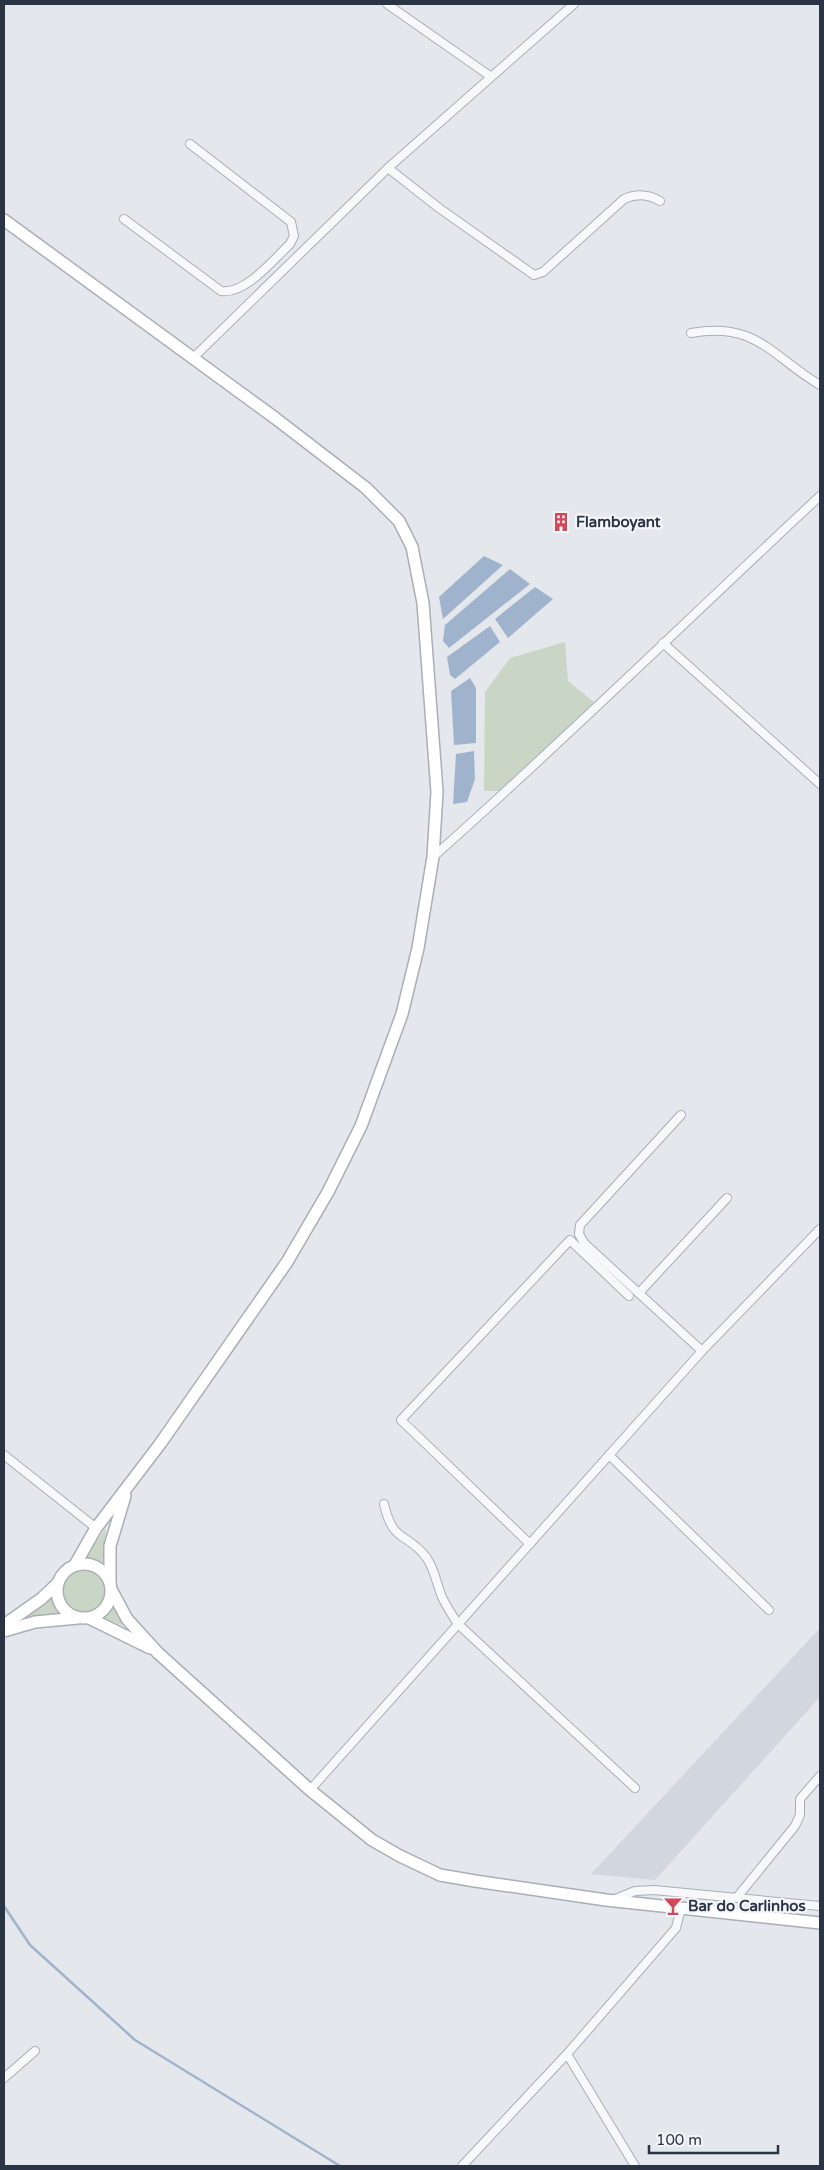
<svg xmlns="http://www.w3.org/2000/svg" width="824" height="2170" font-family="'Varela Round',sans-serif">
<rect width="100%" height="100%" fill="#e4e7ec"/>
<!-- built -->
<path fill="#d2d6de" d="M820,1628V1697L655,1880L591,1874Z"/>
<!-- green -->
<g fill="#c9d6c5">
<path d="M565,642L568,681L594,702L503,791H484L485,692L510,658Z"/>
<path d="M106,1528L103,1562L85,1557Z"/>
<circle cx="85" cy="1591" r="22"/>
<path d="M52,1597L60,1614L29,1616Z"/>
<path d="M114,1604L123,1623L121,1625L103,1619Z"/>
</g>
<!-- water -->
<g fill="#9fb4cc">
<path d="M484,556L503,565L443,619L439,597Z"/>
<path d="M510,569L530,584L449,648L443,641L445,625Z"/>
<path d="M535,587L553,599L508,638L495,619Z"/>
<path d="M490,626L500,642L455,679L450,675L447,657Z"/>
<path d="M470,678L476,688V743L454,745L451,691Z"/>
<path d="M474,751L475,779L467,802L453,804L456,754Z"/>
</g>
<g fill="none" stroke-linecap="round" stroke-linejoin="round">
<!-- stream -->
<path stroke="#9fb4cc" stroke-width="2.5" d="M4,1906L30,1945L135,2040L340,2166"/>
<!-- street casing -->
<g stroke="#a9aeb7" stroke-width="10">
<g id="street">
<path d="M387,4L490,76"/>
<path d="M388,168L439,208L534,275L543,272L624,199C637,193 648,194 660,201"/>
<path d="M124,219L221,291C245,295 273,260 290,244L294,236L291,222L190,144"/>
<path d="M691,333C756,321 771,356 820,385"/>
<path d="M193,358L388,168L574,4"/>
<path d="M663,643L820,784"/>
<path d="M433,857C565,740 691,616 820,496"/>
<path d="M681,1115L580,1225L579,1234L584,1243L702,1351"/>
<path d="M639,1293L727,1198"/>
<path d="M4,1455L96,1528"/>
<path d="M609,1455L769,1610"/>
<path d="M384,1504C393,1544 407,1532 426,1557C435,1569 436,1583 442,1597C446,1606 452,1615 458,1624L635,1788"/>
<path d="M530,1544L401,1420L570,1240L629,1296"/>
<path d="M310,1790L702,1351L820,1229"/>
<path d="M738,1896L795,1826L800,1815V1799L820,1776"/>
<path d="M613,1900L635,1891L654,1890L820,1906"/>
<path d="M567,2054L635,2166"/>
<path d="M4,2078L35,2051"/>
<path d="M462,2166L567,2054L676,1928L681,1908"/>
</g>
</g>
<!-- secondary casing -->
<g stroke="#a9aeb7" stroke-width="14">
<g id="secondary">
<path d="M4,220L275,418L366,488L399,521L412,547L423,603L437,792L433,857L418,948L402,1014L361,1126L328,1192L287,1262L160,1444L96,1528L75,1565"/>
<circle cx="84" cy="1591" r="27"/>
<path d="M110,1582V1546L125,1496"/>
<path d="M112,1591L127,1619L158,1653L310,1790L372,1840L400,1856L440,1875L475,1881L606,1900L820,1923"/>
<path d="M89,1618L150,1648"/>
<path d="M4,1625L41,1599L58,1583"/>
<path d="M4,1631L35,1622L78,1618"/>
</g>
</g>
<!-- street -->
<use href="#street" stroke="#f7f8fa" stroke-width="8"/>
<!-- secondary -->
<use href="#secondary" stroke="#fff" stroke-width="11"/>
</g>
<!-- icons -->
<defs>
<g id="building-bare" transform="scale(1.5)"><path d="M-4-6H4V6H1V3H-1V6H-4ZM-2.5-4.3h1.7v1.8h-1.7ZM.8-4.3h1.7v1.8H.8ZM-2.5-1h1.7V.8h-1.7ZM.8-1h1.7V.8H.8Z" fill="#d1495b" stroke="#f4f6f9" stroke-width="2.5" paint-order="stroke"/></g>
<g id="bar-bare" transform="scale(1.5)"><path d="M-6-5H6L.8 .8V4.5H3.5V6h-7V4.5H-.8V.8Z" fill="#d1495b" stroke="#f4f6f9" stroke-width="2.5" paint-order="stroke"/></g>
</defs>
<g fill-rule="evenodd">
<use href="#building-bare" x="561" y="522"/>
<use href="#bar-bare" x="673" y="1906"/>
</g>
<g text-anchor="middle" stroke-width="4.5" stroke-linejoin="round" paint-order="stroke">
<!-- poi labels -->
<g font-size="15" font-weight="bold" fill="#2b3445" stroke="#f4f6f9" text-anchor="start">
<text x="576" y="527">Flamboyant</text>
<text x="688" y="1911">Bar do Carlinhos</text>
</g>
</g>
<!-- border -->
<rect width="824" height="2170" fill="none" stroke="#2b3445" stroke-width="10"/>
<!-- scale -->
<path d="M649 2145v8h129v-8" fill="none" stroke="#2b3445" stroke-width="2.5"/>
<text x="656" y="2145" font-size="15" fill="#2b3445" stroke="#f4f6f9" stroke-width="4" paint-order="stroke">100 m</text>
</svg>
